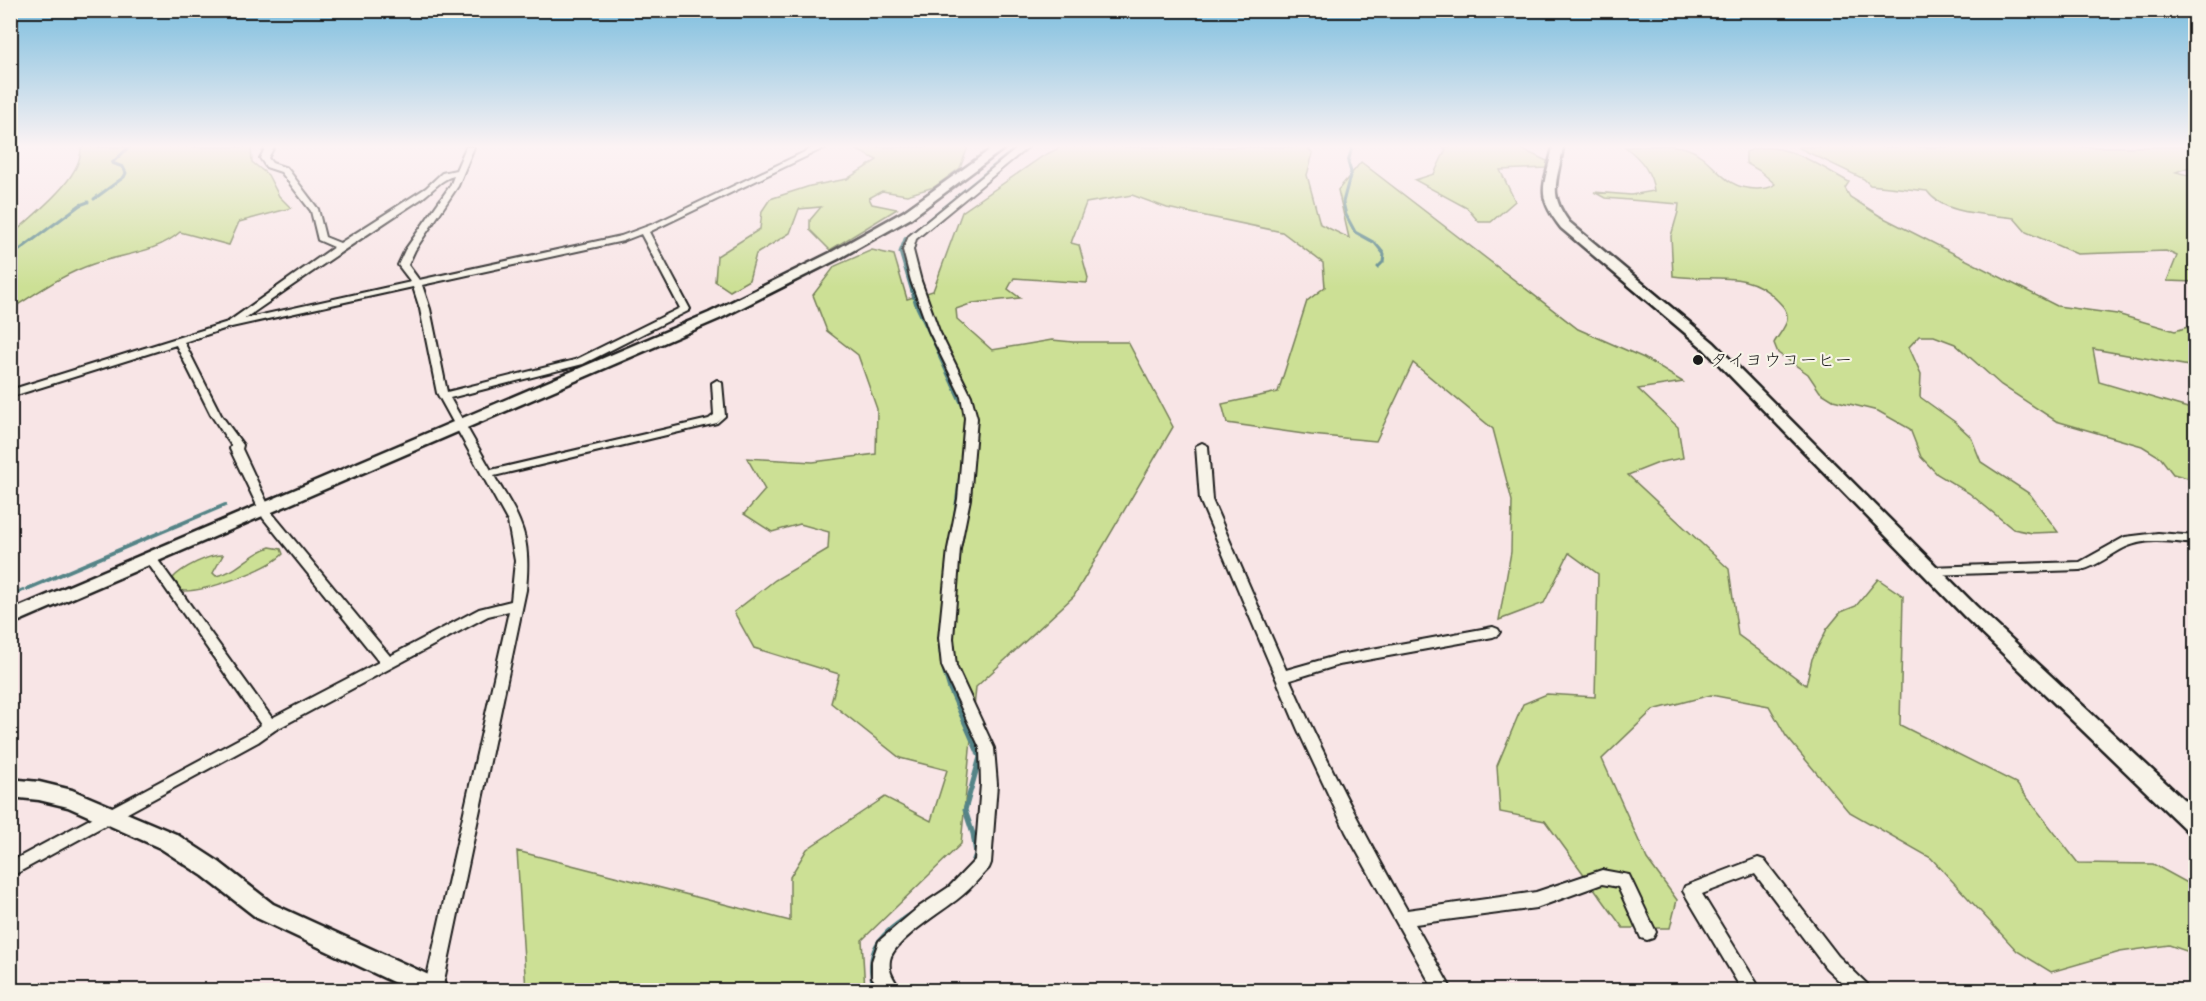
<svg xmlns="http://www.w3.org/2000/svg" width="2206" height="1001" font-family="Dekko,'Klee One',sans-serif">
<rect width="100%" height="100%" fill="#f8e5e6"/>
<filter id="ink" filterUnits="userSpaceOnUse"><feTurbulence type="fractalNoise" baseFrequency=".0167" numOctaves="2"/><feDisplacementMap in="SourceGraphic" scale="12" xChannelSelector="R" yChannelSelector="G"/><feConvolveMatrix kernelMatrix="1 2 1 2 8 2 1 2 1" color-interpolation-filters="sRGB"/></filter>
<g filter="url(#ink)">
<!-- green -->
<g fill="#cce095" stroke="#747e58" stroke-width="1.5">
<path d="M81,147H251L252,162L268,175L279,196L291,208L239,222L229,245L180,232C157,253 121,254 93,264C63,274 37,293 11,309V236C33,214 82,180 81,147Z"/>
<path d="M866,147H968L960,168L934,187L907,195L882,191L869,198L872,204L897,209L830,250L810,230V220L821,207L799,209L790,233L756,254L749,280L730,291L715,281L717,256L760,229L762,211L770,199L810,186L847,179L877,160L857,150Z"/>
<path d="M1061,147H1306L1313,153L1307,175L1320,224L1349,238L1338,190L1361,162L1578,329L1644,358L1683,382L1638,389L1678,427L1683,458L1661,462L1628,475L1729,569L1738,635L1806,685L1812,659L1827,629L1841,612L1856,606L1878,579L1903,596L1900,725L2016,783L2078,863L2153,864L2195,887V954L2169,945L2120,952L2051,972L2017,951L1931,858L1848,811L1786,736L1769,706L1711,695L1653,710L1602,759L1647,859L1677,900L1670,928H1623L1545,821L1500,812L1497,766L1523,704L1547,694L1595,697L1598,574L1569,553L1544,603L1499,620L1511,552L1512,501L1493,429L1413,363L1376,441L1311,435L1227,423L1222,404L1278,392L1307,301L1325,287L1323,263L1282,232L1167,208L1132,195L1086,203L1071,243L1079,245L1088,278L1087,283L1014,278L1008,289L1020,298L973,303L956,309L957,319L992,350L1052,340L1073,342H1128L1173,427L1074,596L976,687L961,844L862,940L865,990H526L517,851L790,921V877L807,849L885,797L931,821L947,770L900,758L831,703L839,674L754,648L734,612L775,580L828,549L829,532L800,524L772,532L744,514L765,490L747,458L813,462L876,454L877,409L858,355L827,331L813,295L835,266L872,250L894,255L907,299L933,291L962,212L1043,156Z"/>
<path d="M1442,147H1517L1547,161L1546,168L1500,170L1515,201L1491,222H1479L1467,208L1415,180L1434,174L1446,149Z"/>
<path d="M1625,147C1644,147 1668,143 1686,148C1715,157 1720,190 1758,189C1765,188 1770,189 1775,184L1760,171L1746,163V152C1781,137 1819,166 1849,182L1845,188L1850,197L1880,216L2057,306L2117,314L2175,331L2195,325V367L2093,349L2099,382L2191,409L2195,413V480L2173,474L2160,457L2142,446L2056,421L2001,385L1955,344L1934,336H1919L1909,347L1921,374L1920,397L1955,422L1971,437L1981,462L2030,494L2058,532L2032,533L2013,529L1969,493L1937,474L1921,457L1910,429L1878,411L1833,400L1820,392L1808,374L1778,353L1774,343C1777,337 1787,326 1787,319C1788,311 1783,306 1777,300C1748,268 1710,282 1673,276L1671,236L1678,212L1679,204L1605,198L1594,192L1631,195L1654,191C1652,172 1640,158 1625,147Z"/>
<path d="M1797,147H2195V165L2176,172L2195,177V282L2167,281L2177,256L2166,251L2077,254L2026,232L2014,218C1987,214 1944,215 1927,191L1870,185L1864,179Z"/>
<path d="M270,547L281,549L283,554C267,570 205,592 182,591L173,578C182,568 209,554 223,555L213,573L216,576C240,571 247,555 270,547Z"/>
</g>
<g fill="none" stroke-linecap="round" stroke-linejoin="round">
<!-- stream-far2 -->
<g stroke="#548487" stroke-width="3">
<path d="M1352,147L1348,162L1351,172L1343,202L1346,215L1355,232L1375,243L1384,254L1383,262L1378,267"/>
<path d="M94,199L124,177L126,173L123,167L112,163L129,147"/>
<path d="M10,257L80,205L88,202"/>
<path d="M941,358L916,305L900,252L905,239L1017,147"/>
</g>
<!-- stream-far1 -->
<g stroke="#548487" stroke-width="4">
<path d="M940,357L963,406"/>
<path d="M955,516L960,478"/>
<path d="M27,589L225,505"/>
<path d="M10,596L23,590"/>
<path d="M941,624V636"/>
</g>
<!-- stream -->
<g stroke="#548487" stroke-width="5">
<path d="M941,634V653"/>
<path d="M943,666L950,689L980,757L965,810L973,834L976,854L972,865"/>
<path d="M875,990C863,949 881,934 913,913"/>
</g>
<!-- street casing -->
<g stroke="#1c1c1c" stroke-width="4">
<g id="street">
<path d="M266,147H274L268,158L272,163L287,168L318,209L325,237L340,243L426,188L442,173L456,170L466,147H474L458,186L415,250L408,265L419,280L621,236L656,223L815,147H826L649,232L690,309L688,311L583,364L450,398L491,470L709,419L714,415L712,383L717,380L722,383L725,416L717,423L494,476C503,491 514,507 520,523C529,544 528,568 526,590L442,990H424L509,611L488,616L275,730L258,742L10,877V862L248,734L261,725L147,562L145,559L147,556H155L272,718L379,662L263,518L230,449L231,445L211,415L176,345L10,397V390L228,322L334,247L318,240L311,211L281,172L266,167L260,158ZM454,176L450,186L405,250L398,265L411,282L244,319C303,278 361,238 421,199C431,192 442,178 454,176ZM641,234L680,308L575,360L447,392L430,309L422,285L623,241ZM413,287L420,309L437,393L508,522L515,561L511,601L479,609L390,656L272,513L242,449L243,445L221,415L184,342L227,328Z"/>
<path d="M1019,147H1028L916,239L913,250L921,281L939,331L971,396L977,418L970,499L960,549L953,638L956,666L994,748L997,784L991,863L989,868C979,878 970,890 959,898C943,911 893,941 890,960C888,975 895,978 900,990H881L872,977V961L879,941L919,907L949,887L975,860L981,784L980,748L942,666L939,638L948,549L958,499L965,418L961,396L929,331L911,281L903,250L909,236Z"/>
<path d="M1202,443L1208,446L1212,500L1286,670L1339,655L1493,627L1498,629L1500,632L1498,635L1493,637L1339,665L1290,680C1325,759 1365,835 1407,910L1536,892L1602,870L1629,875L1656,932L1653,938L1647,940L1641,938L1618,887L1602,884L1536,908L1415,924L1452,990H1434L1346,832L1298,730L1200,500L1196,446Z"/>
<path d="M2158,533L2196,536V544C2173,542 2148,537 2126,547C2111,554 2098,566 2081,570L1929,575L1924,574L1923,571L1924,568L1929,567L2080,562L2125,537Z"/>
<path d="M1758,858L1764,860L1838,956L1867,984L1870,990H1849L1826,968L1755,874L1702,894L1761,990H1742L1683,891L1685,886Z"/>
</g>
</g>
<!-- secondary casing -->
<g stroke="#1c1c1c" stroke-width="5">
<g id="secondary">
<path d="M994,147H1006L911,218L838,259L719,319L10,625V611L709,313L830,253L903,212Z"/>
<path d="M1553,147H1563C1558,180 1547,193 1569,222L1714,343L1976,606L2196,811V834L2188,832L1964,616L1704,349L1561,228C1534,193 1545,186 1553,147Z"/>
<path d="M10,779L39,782L72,790L176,834L219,862L273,904L444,982L447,990H410L257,918L203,876L160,848L68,807L39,800L10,797Z"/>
</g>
</g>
<!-- street -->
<use href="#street" fill="#f7f3e8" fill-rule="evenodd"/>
<!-- secondary -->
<use href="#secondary" fill="#f7f3e8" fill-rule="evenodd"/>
</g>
</g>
<!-- sky -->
<linearGradient id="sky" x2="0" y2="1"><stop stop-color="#7bbdde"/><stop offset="0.51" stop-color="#fcf3f4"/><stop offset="1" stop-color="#fcf3f4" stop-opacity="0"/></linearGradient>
<rect width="2206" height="287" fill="url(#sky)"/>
<!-- markers -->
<circle fill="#1c1c1c" stroke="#f7f3e8" stroke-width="2" cx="1698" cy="360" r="6"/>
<g text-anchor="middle" stroke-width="4.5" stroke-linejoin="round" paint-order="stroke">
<!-- poi labels -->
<g font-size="18" fill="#1c1c1c" stroke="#f7f3e8" text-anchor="start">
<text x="1710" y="366">タイヨウコーヒー</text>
</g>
</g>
<!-- margin -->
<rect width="2206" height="1001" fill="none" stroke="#f7f3e8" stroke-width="36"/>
<rect x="18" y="18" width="2170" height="965" fill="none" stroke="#1c1c1c" stroke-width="2" filter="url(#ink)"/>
</svg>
